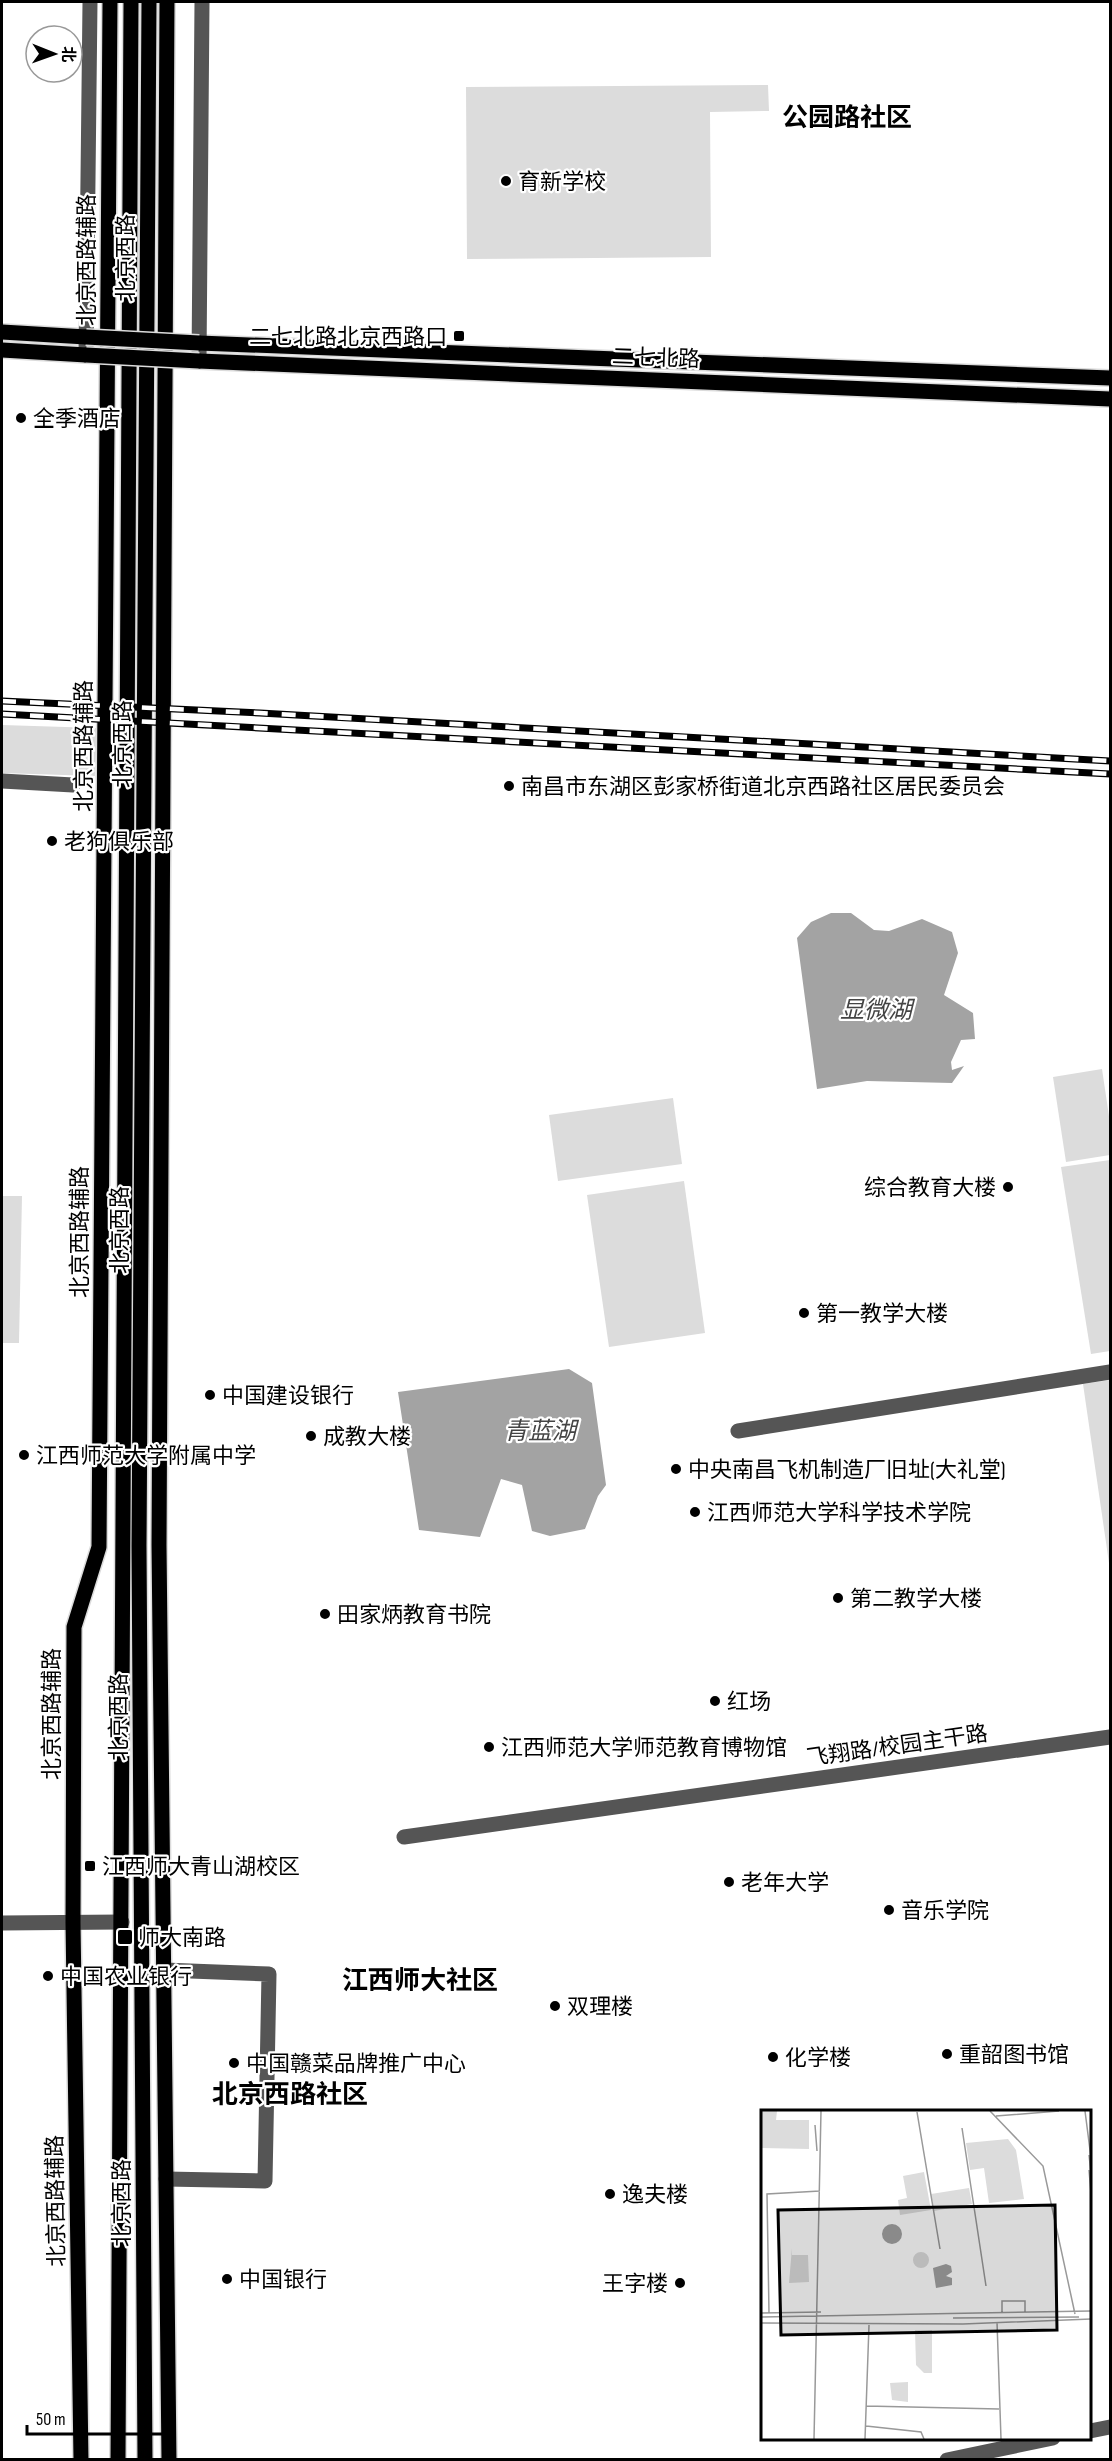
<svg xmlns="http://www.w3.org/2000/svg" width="1112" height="2461" font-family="'Sofia Sans Condensed','Noto Sans SC',sans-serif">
<rect width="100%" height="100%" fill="#fff"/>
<!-- green -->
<g fill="#dcdcdc">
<path d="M768,85L769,111L710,112L711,257L467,259L466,87Z"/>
<path d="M2,725L97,728L95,776L2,773Z"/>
<path d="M1102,1069L1110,1123V1155L1066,1162L1053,1077Z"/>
<path d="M673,1098L682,1164L558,1181L549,1115Z"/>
<path d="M1110,1160V1351L1091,1354L1061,1167Z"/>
<path d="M684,1181L705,1333L609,1347L587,1195Z"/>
<path d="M2,1196H22L19,1343H2Z"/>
<path d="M1110,1380V1570L1083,1384Z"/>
</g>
<!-- water -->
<g fill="#a3a3a3">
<path d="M831,913H851L874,930L889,931L922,919L952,932L958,953L944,995L973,1013L975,1039L961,1040L951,1062L952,1070L964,1066L952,1083L867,1081L817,1089L797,938L811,922Z"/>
<path d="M569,1369L592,1383L606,1485L598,1496L585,1529L550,1536L532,1531L522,1485L501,1479L480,1537L419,1530L398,1392Z"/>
</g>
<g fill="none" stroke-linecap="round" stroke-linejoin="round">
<!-- major casing -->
<g stroke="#dbdbdb" stroke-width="18">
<g id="major">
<path d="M167,2L159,1545L169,2460"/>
<path d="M2,332L86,337"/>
<path d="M199,343L1110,378"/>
<path d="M2,350L86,355"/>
<path d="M199,361L1110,399"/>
<path d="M81,2460L73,1923L74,1627L99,1547L110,2"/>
<path d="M118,2460L131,2"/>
<path d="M145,2460L139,1546L149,2"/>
</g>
</g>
<!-- minor -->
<g stroke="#555" stroke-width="15">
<path d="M86,355L90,2"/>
<path d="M199,361L202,2"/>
<path d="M2,781L73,785"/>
<path d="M738,1431L1110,1372"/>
<path d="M404,1837L1110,1737"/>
<path d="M2,1923L122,1922"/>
<path d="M164,1970L269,1974L265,2181L166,2179"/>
<path d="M1090,2431L1110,2427"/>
<path d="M947,2460L1053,2438"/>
</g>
<!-- major -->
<use href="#major" stroke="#000" stroke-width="15"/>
<!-- rail casing -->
<g stroke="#000" stroke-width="7">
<g id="rail">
<path d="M2,701L260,713L1110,761"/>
<path d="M2,714L1110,774"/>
</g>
</g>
<!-- rail -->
<use href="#rail" stroke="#fff" stroke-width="4.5" stroke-dasharray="14" stroke-linecap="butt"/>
<!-- major-bridge casing -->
<g stroke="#dbdbdb" stroke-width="18" stroke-linecap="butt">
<g id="major-bridge">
<path d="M86,337L199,343"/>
<path d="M86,355L199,361"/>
</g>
</g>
<!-- major-bridge -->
<use href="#major-bridge" stroke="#000" stroke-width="15"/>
</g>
<!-- markers -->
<g fill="#000" stroke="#fff" stroke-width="2">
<circle cx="506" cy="181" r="6"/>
<rect x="453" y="330" width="12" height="12" rx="3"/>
<circle cx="21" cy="418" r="6"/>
<circle cx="509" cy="786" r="6"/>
<circle cx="52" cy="841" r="6"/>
<circle cx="1008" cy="1187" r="6"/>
<circle cx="804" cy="1313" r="6"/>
<circle cx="210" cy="1395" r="6"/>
<circle cx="311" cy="1436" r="6"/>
<circle cx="24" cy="1455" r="6"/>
<circle cx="676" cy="1469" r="6"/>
<circle cx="695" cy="1512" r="6"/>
<circle cx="838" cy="1598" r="6"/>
<circle cx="325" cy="1614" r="6"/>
<circle cx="715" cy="1701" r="6"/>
<circle cx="489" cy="1747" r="6"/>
<rect x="84" y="1860" width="12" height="12" rx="3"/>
<circle cx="729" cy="1882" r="6"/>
<circle cx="889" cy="1910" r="6"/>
<rect x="117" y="1929" width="16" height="16" rx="3"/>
<circle cx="48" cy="1976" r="6"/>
<circle cx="555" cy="2006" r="6"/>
<circle cx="947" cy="2054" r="6"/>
<circle cx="773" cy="2057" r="6"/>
<circle cx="234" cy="2063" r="6"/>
<circle cx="610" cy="2194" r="6"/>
<circle cx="227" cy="2279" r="6"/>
<circle cx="680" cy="2283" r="6"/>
</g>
<g text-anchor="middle" stroke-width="4.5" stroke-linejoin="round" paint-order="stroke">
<!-- poi labels -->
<g font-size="22" fill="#000" stroke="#fff" text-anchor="start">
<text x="518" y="189">育新学校</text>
<text x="447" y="344" text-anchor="end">二七北路北京西路口</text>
<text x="33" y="426">全季酒店</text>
<text x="521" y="794">南昌市东湖区彭家桥街道北京西路社区居民委员会</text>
<text x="64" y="849">老狗俱乐部</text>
<text x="996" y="1195" text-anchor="end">综合教育大楼</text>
<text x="816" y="1321">第一教学大楼</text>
<text x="222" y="1403">中国建设银行</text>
<text x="323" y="1444">成教大楼</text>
<text x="36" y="1463">江西师范大学附属中学</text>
<text x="688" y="1477">中央南昌飞机制造厂旧址(大礼堂)</text>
<text x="707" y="1520">江西师范大学科学技术学院</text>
<text x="850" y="1606">第二教学大楼</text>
<text x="337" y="1622">田家炳教育书院</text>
<text x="727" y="1709">红场</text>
<text x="501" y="1755">江西师范大学师范教育博物馆</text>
<text x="102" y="1874">江西师大青山湖校区</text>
<text x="741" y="1890">老年大学</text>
<text x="901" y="1918">音乐学院</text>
<text x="138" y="1945">师大南路</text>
<text x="60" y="1984">中国农业银行</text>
<text x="567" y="2014">双理楼</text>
<text x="959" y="2062">重韶图书馆</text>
<text x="785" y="2065">化学楼</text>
<text x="246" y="2071">中国赣菜品牌推广中心</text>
<text x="622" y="2202">逸夫楼</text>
<text x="239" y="2287">中国银行</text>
<text x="668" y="2291" text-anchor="end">王字楼</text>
</g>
<!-- street labels -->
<g font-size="22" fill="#000" stroke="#fff">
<text transform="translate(125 258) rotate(-90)" y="8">北京西路</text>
<text transform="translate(86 260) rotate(-90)" y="8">北京西路辅路</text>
<text transform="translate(656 357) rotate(2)" y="8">二七北路</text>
<text transform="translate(122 744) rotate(-90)" y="8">北京西路</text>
<text transform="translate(83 746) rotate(-90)" y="8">北京西路辅路</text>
<text transform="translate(119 1230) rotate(-90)" y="8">北京西路</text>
<text transform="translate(79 1232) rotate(-90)" y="8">北京西路辅路</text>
<text transform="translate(51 1714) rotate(-90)" y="8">北京西路辅路</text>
<text transform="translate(118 1717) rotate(-90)" y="8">北京西路</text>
<text transform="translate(897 1745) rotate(-8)" y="8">飞翔路/校园主干路</text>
<text transform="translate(55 2201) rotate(-91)" y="8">北京西路辅路</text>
<text transform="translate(121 2203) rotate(-90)" y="8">北京西路</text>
</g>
<!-- water labels -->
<g font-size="24" font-style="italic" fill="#444" stroke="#fff">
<text x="876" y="1018">显微湖</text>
<text x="540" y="1439">青蓝湖</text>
</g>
<!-- quarter labels -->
<g font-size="26" font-weight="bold" fill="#000" stroke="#fff">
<text x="847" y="126">公园路社区</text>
<text x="420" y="1989">江西师大社区</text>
<text x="290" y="2103">北京西路社区</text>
</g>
</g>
<!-- overview -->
<g transform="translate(761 2110)">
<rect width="330" height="330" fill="#fff"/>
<path d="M0,1H16L15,10H48V39L0,38ZM247,29L255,40L263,89L228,93L223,58L209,60L205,33ZM163,62L170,100L139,105L137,90L146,88L142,66ZM208,78L211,94L173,101L170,84ZM31,138V145H47L48,172L28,173ZM152 150a8 8 0 1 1 16 0a8 8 0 1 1-16 0ZM154,220H171V263H163L155,255ZM147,272V292L131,290L129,273Z" fill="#dcdcdc"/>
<path d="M121 124a10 10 0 1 1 20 0a10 10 0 1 1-20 0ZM185,154L190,156L191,162L185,166L191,168V175L175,178L172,158Z" fill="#a3a3a3"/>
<path fill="none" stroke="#999" stroke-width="1.5" d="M229,1L282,56L314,204M324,1L330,48M156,2L179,139M235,6L298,1M54,15L56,41M201,18L225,176M328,45L330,63M328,60L330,83M0,203L60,202M8,203L6,84L59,81M241,203V191H264V202M0,207L330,201M192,208L318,207M236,212L240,329M0,213L202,214L330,209M105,296L238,299M105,316L160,322L163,329M53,329L60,1M104,329L108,215"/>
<path fill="#000" fill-opacity="0.15" stroke="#000" stroke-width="3" d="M294,95L296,220L20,225L17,100Z"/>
<rect width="330" height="330" fill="none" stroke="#000" stroke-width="3"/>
</g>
<!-- border -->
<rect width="1112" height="2461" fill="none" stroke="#000000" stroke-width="6"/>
<!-- north arrow -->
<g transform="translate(54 54) rotate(91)"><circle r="28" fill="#ffffff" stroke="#999999" stroke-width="1.5"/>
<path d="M0-4.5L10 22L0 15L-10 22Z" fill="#000000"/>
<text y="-9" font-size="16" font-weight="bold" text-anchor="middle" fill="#000000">北</text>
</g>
<!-- scale -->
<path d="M27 2425v9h147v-9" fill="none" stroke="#000000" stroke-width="3"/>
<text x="36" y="2425" font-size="18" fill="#000000" stroke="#ffffff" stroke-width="4.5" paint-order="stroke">50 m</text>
</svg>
